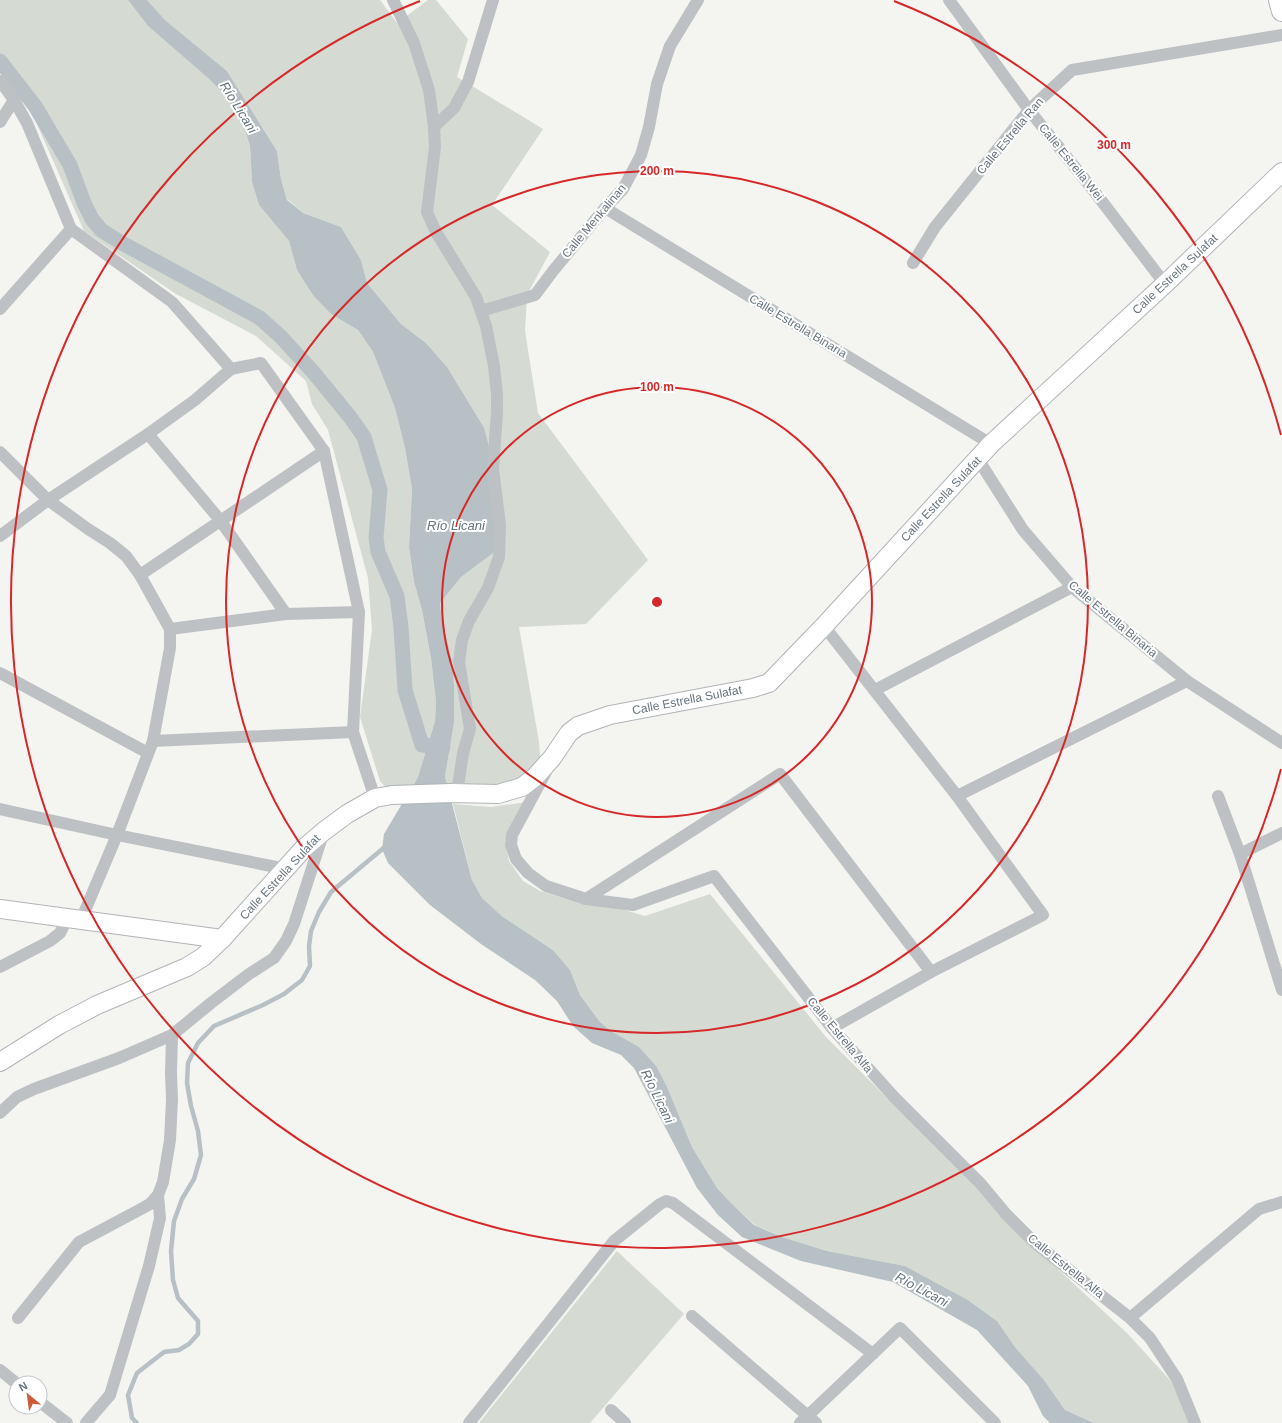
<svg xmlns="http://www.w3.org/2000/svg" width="1282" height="1423" font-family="Helvetica,sans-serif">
<rect width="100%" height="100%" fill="#f4f4f1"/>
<!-- green -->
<g fill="#d5dad2">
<path d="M0,0H128L148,26L209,79L226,96L244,127L250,146L252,182L259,205L289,241L297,270L331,314L358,330L373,352L395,408L405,448L412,489L409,547L414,582L422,610L431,658L436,702L435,721L418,777L412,786L388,790L380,781L360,717L372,630L368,578L328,430L312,404L306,381L256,336L176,294L84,231L32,113L0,58Z"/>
<path d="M147,0H380L397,23L428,0H436L468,39L457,77L543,129L492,205L550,252L527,295L525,331L538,413L648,560L586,624L519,627L539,742L541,769L502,786H447L445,777L454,723V685L452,661L441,614L440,603L461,577L492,554L462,393L447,367L426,343L401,324L367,283L361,260L341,227L303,213L287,199L281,179L277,151L227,71L165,20Z"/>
<path d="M527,802L510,827L505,842L509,861L523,881L540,891L570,900L611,906L645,916L710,894L826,1037L900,1111L945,1149L1019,1233L1128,1334L1179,1390L1194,1423H1094L1065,1410L1044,1380L1015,1347L997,1321L968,1300L905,1266L827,1251L782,1237L755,1225L731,1203L717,1188L692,1147L668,1089L639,1047L611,1031L600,1022L580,995L570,970L553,950L503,917L482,898L472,880L453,804L491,807Z"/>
<path d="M617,1251L684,1314L590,1423H479Z"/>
</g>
<!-- water -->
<path fill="#b7c0c4" d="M128,0H147L165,20L227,71L277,151L281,179L287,200L303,213L341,227L361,260L367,283L401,324L426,343L447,367L484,428L492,458L502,536L492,554L461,577L440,603L441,614L452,661L454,685V723L445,777L472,880L482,898L503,917L553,950L570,970L580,995L600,1022L611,1031L639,1047L656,1066L668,1089L692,1147L717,1188L731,1203L754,1225L782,1237L827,1251L905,1266L968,1300L997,1321L1015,1347L1044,1380L1065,1410L1094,1423H1050L1043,1416L1028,1386L977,1330L893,1282L801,1261L742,1237L718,1215L697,1188L634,1068L621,1055L592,1043L573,1026L557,1001L535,980L481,944L430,905L388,863L382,849L384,834L418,777L435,721L436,702L431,658L422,610L414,582L409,547L412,489L405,448L395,408L373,352L358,330L331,314L313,295L297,270L289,241L259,205L252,182L250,146L244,127L226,96L209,79L148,26Z"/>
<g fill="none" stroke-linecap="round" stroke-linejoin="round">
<!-- stream -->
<path stroke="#b7c0c4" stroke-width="4.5" d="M137,1423L132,1418L128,1395L137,1373L164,1352L179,1350L189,1344L198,1334V1321L178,1298L173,1280L171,1251L174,1221L182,1199L194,1179L201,1155L198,1131L191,1106L187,1083L188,1063L198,1043L214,1026L263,1005L284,994L302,980L310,966L309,946L311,931L319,912L331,892L386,846"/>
<!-- canal -->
<path stroke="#b7c0c4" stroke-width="15" d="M0,61L35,106L70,165L84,203L92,219L101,230L120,242L260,318L281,337L314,373L350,417L364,437L380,490L376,538L378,552L397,596L401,627L405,690L422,745L443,747"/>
<!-- secondary casing -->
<g stroke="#b0b5b8" stroke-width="20">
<g id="secondary">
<path d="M0,909L222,939"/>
<path d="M0,1062L59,1025L97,1005L187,967L203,957L222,939L304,848L324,831L347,814L375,798L392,795L451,793L498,794L522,787L535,777L552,758L569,733L578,726L610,715L753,688L769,683L824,626L991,444L1165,284L1282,172"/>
</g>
</g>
<!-- primary casing -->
<g stroke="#b1b5b8" stroke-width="22">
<path id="primary" d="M1279,0L1282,11"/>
</g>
<!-- street -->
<g stroke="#bec1c4" stroke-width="12">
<path d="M393,0L414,43L429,90L434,127L435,147L427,212L436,232L476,297L486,326L494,366L497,395V412L493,469L500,525L499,557L488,588L469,621L462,640L459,662L470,729L463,753L457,793"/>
<path d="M949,0L1029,110L1094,191L1165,284"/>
<path d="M0,81L14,100L27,123L71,229L172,302L231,369L261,363L324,451L359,612L353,732L375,798"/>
<path d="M0,122L14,100"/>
<path d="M434,127L454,108L468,82L493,0"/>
<path d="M605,208L991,444"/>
<path d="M913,263L935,227L1029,110L1072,70L1282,35"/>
<path d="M0,309L71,229"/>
<path d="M481,311L535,295L553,271L605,208L623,189L641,155L649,127L657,84L670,46L698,0"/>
<path d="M148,434L220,520L286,614"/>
<path d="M0,452L48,500L88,529L110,543L126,556L140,575L170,629V648L153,741L117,835L81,920"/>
<path d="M978,459L1023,530L1072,587L1187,681L1282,743"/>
<path d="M0,536L48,500L148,434L195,400L231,369"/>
<path d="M140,575L324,451"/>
<path d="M824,626L957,796L1043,915L931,972L832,1028"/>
<path d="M170,629L286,614L359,612"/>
<path d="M0,673L148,753"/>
<path d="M875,690L1072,587"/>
<path d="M153,741L353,732"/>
<path d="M546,772L512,835L511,845L516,859L528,873L546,886L586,899L633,905L714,876L832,1028L895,1098L981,1184L1006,1214L1035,1243L1130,1318L1150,1338L1177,1379L1195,1423"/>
<path d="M957,796L1187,681"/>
<path d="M1218,796L1240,854L1282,990"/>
<path d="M0,809L117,835L286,869"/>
<path d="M1240,854L1282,833"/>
<path d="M586,899L780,774L931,972"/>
<path d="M0,967L50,941L60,933L67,919"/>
<path d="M0,1113L17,1097L34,1089L119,1058L172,1035L211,1003L249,974L274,958L286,941L294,924L323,834"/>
<path d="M692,1316L816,1423"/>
<path d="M18,1318L79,1242L141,1209L150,1204L158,1195L163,1182L170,1140L172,1100L171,1073L172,1035"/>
<path d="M1130,1318L1259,1209L1282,1202"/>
<path d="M0,1370L16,1383"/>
<path d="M40,1402L67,1423"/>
<path d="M611,1410L625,1423"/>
<path d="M86,1423L110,1395L149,1266L160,1218L158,1195"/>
<path d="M469,1423L614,1241L660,1204L666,1201L673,1203L873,1354"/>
<path d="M800,1423L900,1328L995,1423"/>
</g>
<!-- secondary -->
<use href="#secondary" stroke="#fff" stroke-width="18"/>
<!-- primary -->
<use href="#primary" stroke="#fff" stroke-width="20"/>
</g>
<!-- distance rings -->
<g fill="none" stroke="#d62828" stroke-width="2">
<circle cx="657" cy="602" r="215"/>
<circle cx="657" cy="602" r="431"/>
<path d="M1281 769A646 646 0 1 1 420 1M894 1A646 646 0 0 1 1281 435"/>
</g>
<g text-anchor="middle" stroke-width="4" stroke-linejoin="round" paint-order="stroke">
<!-- street labels -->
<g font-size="12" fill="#67747e" stroke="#fff">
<text transform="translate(1010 136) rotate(-50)" y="4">Calle Estrella Ran</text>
<text transform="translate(1071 162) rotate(51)" y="4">Calle Estrella Wei</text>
<text transform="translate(594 221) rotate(-50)" y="4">Calle Menkalinan</text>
<text transform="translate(1175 274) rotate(-43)" y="4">Calle Estrella Sulafat</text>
<text transform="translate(798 326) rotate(31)" y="4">Calle Estrella Binaria</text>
<text transform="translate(941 499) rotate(-47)" y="4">Calle Estrella Sulafat</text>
<text transform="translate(1113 619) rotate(40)" y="4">Calle Estrella Binaria</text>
<text transform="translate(687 700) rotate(-11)" y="4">Calle Estrella Sulafat</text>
<text transform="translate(280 877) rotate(-47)" y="4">Calle Estrella Sulafat</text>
<text transform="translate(840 1035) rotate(50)" y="4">Calle Estrella Alfa</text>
<text transform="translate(1066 1266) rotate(39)" y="4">Calle Estrella Alfa</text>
</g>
<!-- water labels -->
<g font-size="13" font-style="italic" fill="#63747b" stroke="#fff">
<text transform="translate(239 107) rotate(58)" y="5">Río Licani</text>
<text x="456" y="530">Río Licani</text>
<text transform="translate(658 1096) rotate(64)" y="5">Río Licani</text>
<text transform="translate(922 1289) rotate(28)" y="5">Río Licani</text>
</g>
</g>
<circle cx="657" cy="602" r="6" fill="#d62828" stroke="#fff" stroke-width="2"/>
<g font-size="12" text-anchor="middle" font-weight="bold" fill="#d62828" stroke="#fff" stroke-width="4" stroke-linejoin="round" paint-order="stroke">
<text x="1114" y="149">300 m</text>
<text x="657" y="175">200 m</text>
<text x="657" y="391">100 m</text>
</g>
<!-- north arrow -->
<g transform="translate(28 1395) rotate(331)"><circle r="19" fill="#ffffff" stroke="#c2c7cb"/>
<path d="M0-3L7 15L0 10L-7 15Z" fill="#cb5b3a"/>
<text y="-6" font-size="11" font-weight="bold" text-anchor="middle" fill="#67747e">N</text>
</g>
</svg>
